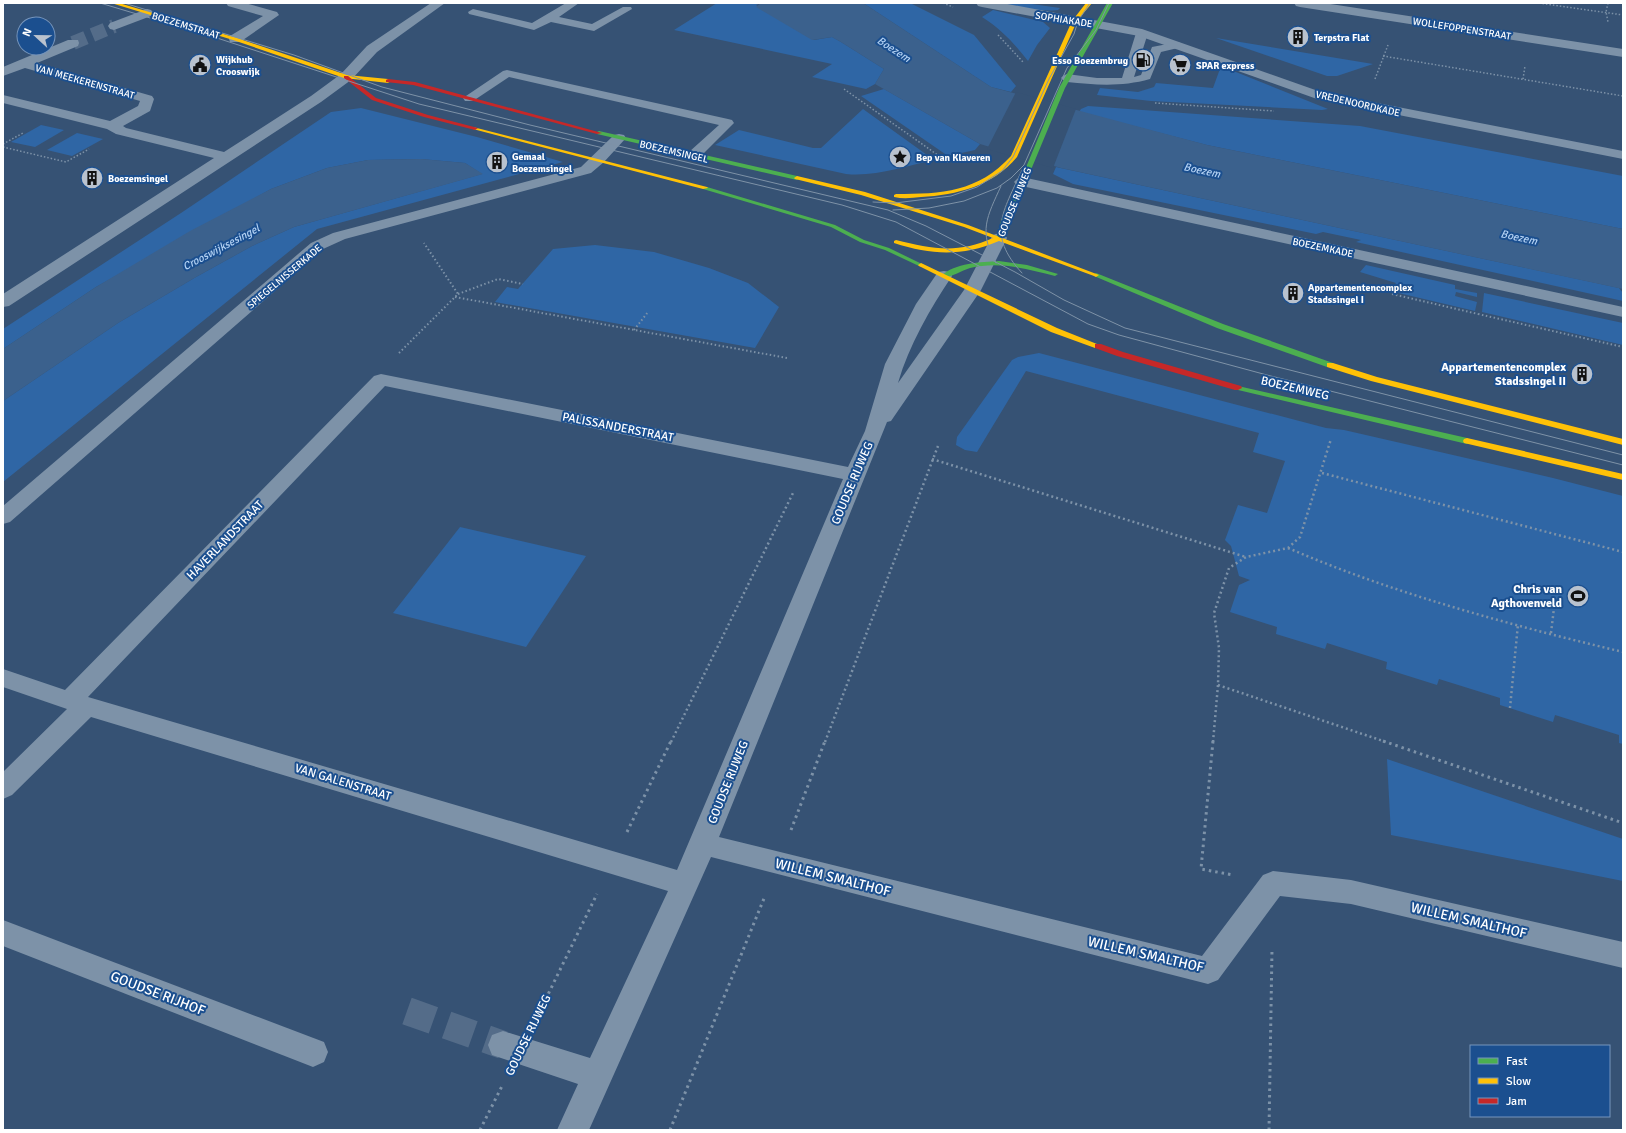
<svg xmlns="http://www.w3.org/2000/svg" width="1626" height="1133" font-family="Signika,sans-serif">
<rect width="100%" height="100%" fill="#365274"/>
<!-- green -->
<g fill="#2f66a5">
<path d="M717,3H761L756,5L814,40L832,37L841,42L884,69L875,84L866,89L812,77L832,64L674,30Z"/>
<path d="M863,3H910L974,35L1016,86L1011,92L991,87Z"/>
<path d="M1006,3H1025L1060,8L1058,10C1040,12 1022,8 1004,5Z"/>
<path d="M993,10L1043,22L1050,28L1037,45L1028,61C1014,43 1001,29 982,17Z"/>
<path d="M1216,38L1373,64L1337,76H1327Z"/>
<path d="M1221,66L1328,109L1322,110L1151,101L1097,95L1100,88L1138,92L1154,87L1156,83L1213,88Z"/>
<path d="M884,89L980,144L975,150L948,156L861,96Z"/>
<path d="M1088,106L1360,126L1623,176V229L1207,145L1079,112L1081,109Z"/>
<path d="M361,108L477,137L563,162L317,229L3,482V401L118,323L196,277L252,246L294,227L482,174L465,163L421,159L368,160L327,168L271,189L96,287L3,349V329L181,213L331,112Z"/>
<path d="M863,109L934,160C905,166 876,177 846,174L715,145L739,130L813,148H821Z"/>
<path d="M41,125L64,130L35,147L11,142Z"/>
<path d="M77,133L103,139L72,156L47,150Z"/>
<path d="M1056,167L1619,288L1623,293V301L1356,242L1361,240L1323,232L1316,234L1073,184L1053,174Z"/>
<path d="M595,245L654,252L709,268L748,283L779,307L755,348L495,302L507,287L518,289L553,249Z"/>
<path d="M1366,265L1455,285V289L1477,293V297L1456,292L1455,296L1477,302L1475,311L1390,291L1396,283L1360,272Z"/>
<path d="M1484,293L1623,323V345L1482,312Z"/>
<path d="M1039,353L1326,428L1344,430L1553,478L1623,496V744L1619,743V735L1555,715L1553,722L1500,705V698L1439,679L1437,685L1386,669L1387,662L1327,643L1325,649L1276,634L1277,627L1230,612L1239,585L1250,580L1239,576L1231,546L1225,540L1238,505L1267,513L1285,461L1253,452L1259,433L1026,371L977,452L965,450L956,445L957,437L1012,360L1018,357Z"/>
<path d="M460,527L586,556L526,647L393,613Z"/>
<path d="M1387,759L1623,839V881L1391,835Z"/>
</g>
<!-- water -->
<g fill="#3b618d">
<path d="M761,3H863L991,87L1207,145L1623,229V289L1061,168L980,144L875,84L884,69L841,42L832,37L812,40L756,7Z"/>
<path d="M421,159L465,163L483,174L294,227L252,246L196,277L118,323L3,401V349L96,287L190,231L271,189L327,168L368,160Z"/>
</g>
<!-- pier -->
<path fill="#365274" d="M1016,92L1076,109L1053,168L987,149Z"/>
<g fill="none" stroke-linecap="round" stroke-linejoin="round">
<!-- street-tunnel-far1 -->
<path stroke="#546c89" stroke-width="14" stroke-dasharray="14 7" stroke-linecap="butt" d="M73,43L114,26"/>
<!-- street-tunnel -->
<path stroke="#546c89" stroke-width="28" stroke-dasharray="28 14" stroke-linecap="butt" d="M407,1011L503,1045"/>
<!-- path-far3 -->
<g stroke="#7d92a8" stroke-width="1.5" stroke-dasharray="1.5 2" stroke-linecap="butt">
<path d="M943,3L953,7"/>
<path d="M1539,3L1623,15"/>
<path d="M1608,3L1606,12L1608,22"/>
<path d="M998,35L1023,62"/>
<path d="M1383,56L1623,96"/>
<path d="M1375,79L1388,45"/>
<path d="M1523,79L1525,66"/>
<path d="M844,89L949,163"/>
<path d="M1155,103L1274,111"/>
<path d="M3,144L23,133"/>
<path d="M3,147L66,162L89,149"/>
</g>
<!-- path-far2 -->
<g stroke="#7d92a8" stroke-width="2" stroke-dasharray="1.5 2.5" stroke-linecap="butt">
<path d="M458,294L498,279L523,284"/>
<path d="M1392,294L1478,314"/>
<path d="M455,297L787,358"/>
<path d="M1478,314L1623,347"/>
<path d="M634,330L648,312"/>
<path d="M399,353L458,294L424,243"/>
</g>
<!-- path-far1 -->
<g stroke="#7d92a8" stroke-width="2.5" stroke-dasharray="2 3" stroke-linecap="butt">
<path d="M932,459L1246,557"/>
<path d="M1322,473L1623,552"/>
<path d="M1288,548C1395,594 1510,625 1623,652"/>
<path d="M1551,633L1554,608"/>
<path d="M1218,685L1386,742"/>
<path d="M1510,708L1518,624"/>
<path d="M671,742L793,493"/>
<path d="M825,742L938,446"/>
<path d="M1213,742L1218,685L1219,648L1214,613L1229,568L1246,557L1288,548L1300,537L1331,439"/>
</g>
<!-- path -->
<g stroke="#7d92a8" stroke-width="3" stroke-dasharray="2.5 4" stroke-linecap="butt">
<path d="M1213,741L1201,869L1233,875"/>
<path d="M1383,741L1623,823"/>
<path d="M791,830L825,741"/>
<path d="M627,832L671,741"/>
<path d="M537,1017L597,894"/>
<path d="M480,1130L503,1084"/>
<path d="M670,1130L765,896"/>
<path d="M1269,1130L1272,949"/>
</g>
<!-- lane -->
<g fill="#7d92a8" fill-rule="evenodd">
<path d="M566,3H579L559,17L592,24L623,7H631L632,9L594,31L551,22L534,30L469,14L468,12L473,9L532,23Z"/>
<path d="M1142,30L1148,33L1134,77L1141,75L1152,47L1178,42L1184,45L1182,47L1161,52L1150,79C1122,87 1096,85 1067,82L1063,80L1061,78L1063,76L1067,74L1097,78H1122L1136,33Z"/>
<path d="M507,70L728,119L732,120L734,123L699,158H689L688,155L689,152L719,125L509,77L473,101H465L463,98L503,71Z"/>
</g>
<!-- street -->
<g fill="#7d92a8" fill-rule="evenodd">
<path d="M226,3H245L277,12L279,15L240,42H230L229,39L230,36L263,16L228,6Z"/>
<path d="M431,3H445L377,52L351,80L321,102L9,306L3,307V294L214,158L116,134L107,129L3,103V95L110,121L138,106L140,101L25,68L3,76V67L68,40H78L79,43L78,46L37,63L152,96L154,99L150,111L123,126L126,128L224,152L311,96L341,74L367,46Z"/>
<path d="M976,3H1002L1142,29L1321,92L1623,151V159L1317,99L1139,36L982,7L978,6Z"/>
<path d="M1294,3H1324L1623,49V57L1300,7L1296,6Z"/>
<path d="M147,9L151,10L153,13L151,16L114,30L110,29L108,26L110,23Z"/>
<path d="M619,134L624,135L626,138L604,162L591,173L345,239L323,249L10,522L3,524V506L311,243L333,233L581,167L614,135Z"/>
<path d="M1022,177L1623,307V317L1017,185L1014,182L1017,179Z"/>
<path d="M999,233L1005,235L1007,238L981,290L891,421L887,422L719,837L1202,956L1263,875L1273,871L1351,880L1623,942V968L1351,904L1280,896L1218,980L1208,984L711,857L589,1130H557L578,1084L492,1055L488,1045L492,1035L503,1031L590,1058L668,891L91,717L12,795L3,799V772L67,709L3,687V669L65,690L374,376L381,374L848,467L865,431L885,364L916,304L938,272L944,271L950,272L952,276C930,309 909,345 898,383L964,290L991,238L993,235ZM385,386L843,479L677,870L88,697Z"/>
<path d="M3,920L324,1042L328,1052L324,1062L313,1067L3,946Z"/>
</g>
<!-- fast -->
<g fill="#4caf50" fill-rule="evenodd">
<path d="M1107,3H1113L1065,88L1023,189L1007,221L1002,238L1001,239H997L996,238L1001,221L1017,189L1059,88Z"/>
<path d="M599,131L797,176L800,178L797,180L597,134V132Z"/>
<path d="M703,187H707L835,225L864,240L889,248L924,265L921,267L919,266L885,250L860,242L831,227L703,189Z"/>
<path d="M999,261L1027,265L1058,274L1055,276C1027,269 999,261 970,268C961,271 953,276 944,278L941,276C955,263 981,262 999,261Z"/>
<path d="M1096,273L1223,324L1333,363L1334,365L1333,367H1327L1217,328L1094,276L1093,275Z"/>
<path d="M1235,386H1238L1467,438L1471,441L1467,444L1238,390H1235L1234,388Z"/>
</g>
<!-- slow -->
<g fill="#ffc107" fill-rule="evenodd">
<path d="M111,3H119L237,38L347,75L388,79L391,81L388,83L344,78L233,40Z"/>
<path d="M1086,3H1092L1077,21L1017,157C993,186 957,195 921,197C912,198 903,199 894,197V195L896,194C942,194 978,192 1011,156L1072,21Z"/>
<path d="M473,127L707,187L708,188L703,189L473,129Z"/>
<path d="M797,176L865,192L968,225L1099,275L1096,277L1094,276L999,241C961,257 932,255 894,243V241L896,240C932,249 958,254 993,238L964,227L861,195L795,179L794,178Z"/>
<path d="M921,263L1057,328L1102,346L1098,348H1095L1051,332L919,266L918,265Z"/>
<path d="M1327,363H1333L1377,377L1623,439V445L1371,381L1327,367Z"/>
<path d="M1467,438L1623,474V480L1464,443L1463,441L1464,439Z"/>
</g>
<!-- jam -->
<g fill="#c62828" fill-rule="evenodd">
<path d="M344,76H348L376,98L428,115L478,128L475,130L424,117L372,100L344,78Z"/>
<path d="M388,79L415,82L602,133L597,134L413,85L386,82V80Z"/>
<path d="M1095,344H1101L1123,352L1241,386L1242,388L1238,390H1235L1117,356L1095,348Z"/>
</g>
<!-- tram -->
<g stroke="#7e92a7" stroke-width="1">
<path d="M100,3L217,38L419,104L842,205L896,222L1088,324L1119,335L1267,375L1623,465"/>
<path d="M124,3L294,55L382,87L530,125L888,210L926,226L1015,272L1064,300L1125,328L1623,455"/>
<path d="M1022,170C1003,212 986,234 1022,273"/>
<path d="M873,202L895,203L951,196L977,187L1002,171L1013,157L1049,79L1074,34L1078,21L1090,3"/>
<path d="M893,210L929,208L964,201L997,188L1011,178L1024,165L1067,68L1096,30L1109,3"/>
<path d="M996,263C978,231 987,217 1001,186"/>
</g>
</g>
<!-- icons -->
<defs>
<g id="building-disc" transform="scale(1.15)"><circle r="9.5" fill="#b9c2ce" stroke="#1b4f8f"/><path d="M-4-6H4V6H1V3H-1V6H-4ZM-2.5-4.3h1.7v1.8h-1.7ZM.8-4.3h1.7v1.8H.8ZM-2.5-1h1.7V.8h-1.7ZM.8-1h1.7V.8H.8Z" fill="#111"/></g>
<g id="fuel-disc" transform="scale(1.15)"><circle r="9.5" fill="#b9c2ce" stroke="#1b4f8f"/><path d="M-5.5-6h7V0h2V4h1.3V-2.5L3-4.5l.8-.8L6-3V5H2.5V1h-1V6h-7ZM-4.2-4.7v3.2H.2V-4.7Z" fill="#111"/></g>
<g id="civic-disc" transform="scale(1.15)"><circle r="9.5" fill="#b9c2ce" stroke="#1b4f8f"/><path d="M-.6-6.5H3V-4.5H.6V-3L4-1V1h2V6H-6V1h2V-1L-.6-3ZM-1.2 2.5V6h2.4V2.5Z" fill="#111"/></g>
<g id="supermarket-disc" transform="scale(1.15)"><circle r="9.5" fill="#b9c2ce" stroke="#1b4f8f"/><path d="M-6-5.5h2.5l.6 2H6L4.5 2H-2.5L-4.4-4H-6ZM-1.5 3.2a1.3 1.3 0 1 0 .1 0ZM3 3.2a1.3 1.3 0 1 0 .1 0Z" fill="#111"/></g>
<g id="sight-disc" transform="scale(1.15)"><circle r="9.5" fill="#b9c2ce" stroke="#1b4f8f"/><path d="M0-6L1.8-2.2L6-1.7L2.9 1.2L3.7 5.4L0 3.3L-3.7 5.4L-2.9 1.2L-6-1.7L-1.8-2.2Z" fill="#111"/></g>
<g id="stadium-disc" transform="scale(1.15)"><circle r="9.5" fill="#b9c2ce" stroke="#1b4f8f"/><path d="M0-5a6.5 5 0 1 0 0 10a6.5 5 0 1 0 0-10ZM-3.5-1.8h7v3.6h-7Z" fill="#111"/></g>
</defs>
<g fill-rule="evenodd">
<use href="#building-disc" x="1298" y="37"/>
<use href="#fuel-disc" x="1143" y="60"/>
<use href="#civic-disc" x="200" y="65"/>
<use href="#supermarket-disc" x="1180" y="65"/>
<use href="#sight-disc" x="900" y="157"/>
<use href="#building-disc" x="497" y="162"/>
<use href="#building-disc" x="92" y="178"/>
<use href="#building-disc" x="1293" y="293"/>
<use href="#building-disc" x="1582" y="374"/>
<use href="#stadium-disc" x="1578" y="596"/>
</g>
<g text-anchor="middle" stroke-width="4" stroke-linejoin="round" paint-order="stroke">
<!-- far-street labels -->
<g font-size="10" fill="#fff" stroke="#1b4f8f">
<text transform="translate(1064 19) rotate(9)" y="4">SOPHIAKADE</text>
<text transform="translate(186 25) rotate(17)" y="4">BOEZEMSTRAAT</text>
<text transform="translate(1462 28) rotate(9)" y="4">WOLLEFOPPENSTRAAT</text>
<text transform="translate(85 81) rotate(16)" y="4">VAN MEEKERENSTRAAT</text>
<text transform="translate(1358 103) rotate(13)" y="4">VREDENOORDKADE</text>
<text transform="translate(674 151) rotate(13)" y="4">BOEZEMSINGEL</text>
<text transform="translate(1014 202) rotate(-68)" y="4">GOUDSE RIJWEG</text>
<text transform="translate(1323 247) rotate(12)" y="4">BOEZEMKADE</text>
<text transform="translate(284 276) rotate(-40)" y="4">SPIEGELNISSERKADE</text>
</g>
<!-- far-poi labels -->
<g font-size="10" font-weight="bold" fill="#fff" stroke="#1b4f8f" text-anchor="start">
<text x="1314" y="41">Terpstra Flat</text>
<text x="216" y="63">Wijkhub<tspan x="216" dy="12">Crooswijk</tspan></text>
<text x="1128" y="64" text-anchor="end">Esso Boezembrug</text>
<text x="1196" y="69">SPAR express</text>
<text x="512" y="160">Gemaal<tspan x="512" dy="12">Boezemsingel</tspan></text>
<text x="916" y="161">Bep van Klaveren</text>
<text x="108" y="182">Boezemsingel</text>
<text x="1308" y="291">Appartementencomplex<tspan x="1308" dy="12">Stadssingel I</tspan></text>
</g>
<!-- far-water labels -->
<g font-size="11" font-style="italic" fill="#b5d3f5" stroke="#1b4f8f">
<text transform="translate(894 49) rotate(33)" y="4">Boezem</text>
<text transform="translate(1202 170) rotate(12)" y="4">Boezem</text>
<text transform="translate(1519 237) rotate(12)" y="4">Boezem</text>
<text transform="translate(221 247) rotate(-28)" y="4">Crooswijksesingel</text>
</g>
<!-- poi labels -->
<g font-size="12" font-weight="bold" fill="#fff" stroke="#1b4f8f" text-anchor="end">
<text x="1566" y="371">Appartementencomplex<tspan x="1566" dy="14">Stadssingel II</tspan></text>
<text x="1562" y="593">Chris van<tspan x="1562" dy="14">Agthovenveld</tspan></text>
</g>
<!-- street labels -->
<g font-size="12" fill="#fff" stroke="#1b4f8f">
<text transform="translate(1295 388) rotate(13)" y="4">BOEZEMWEG</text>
<text transform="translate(618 427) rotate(11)" y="4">PALISSANDERSTRAAT</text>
<text transform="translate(852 483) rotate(-67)" y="4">GOUDSE RIJWEG</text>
<text transform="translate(225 540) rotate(-46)" y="4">HAVERLANDSTRAAT</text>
<text transform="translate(343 782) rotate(17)" y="4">VAN GALENSTRAAT</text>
<text transform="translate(728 782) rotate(-68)" y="4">GOUDSE RIJWEG</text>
<text transform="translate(528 1035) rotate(-64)" y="4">GOUDSE RIJWEG</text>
</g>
<!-- near-street labels -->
<g font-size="14" fill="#fff" stroke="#1b4f8f">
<text transform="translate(833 877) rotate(14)" y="5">WILLEM SMALTHOF</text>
<text transform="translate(1469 920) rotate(13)" y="5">WILLEM SMALTHOF</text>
<text transform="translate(1146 954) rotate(13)" y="5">WILLEM SMALTHOF</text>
<text transform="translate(158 993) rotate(21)" y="5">GOUDSE RIJHOF</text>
</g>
</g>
<!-- border -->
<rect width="1626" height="1133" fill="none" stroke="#ffffff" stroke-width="8"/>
<!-- legend -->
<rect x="1470" y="1045" width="140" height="72" fill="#1b4f8f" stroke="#7695bc"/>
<rect x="1478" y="1058" width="20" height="6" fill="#4caf50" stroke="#7695bc"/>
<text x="1506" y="1065" font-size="12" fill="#ffffff">Fast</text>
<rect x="1478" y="1078" width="20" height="6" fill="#ffc107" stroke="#7695bc"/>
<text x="1506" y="1085" font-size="12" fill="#ffffff">Slow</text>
<rect x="1478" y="1098" width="20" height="6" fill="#c62828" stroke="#7695bc"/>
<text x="1506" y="1105" font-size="12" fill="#ffffff">Jam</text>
<!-- north arrow -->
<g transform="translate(36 36) rotate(292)"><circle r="19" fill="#1b4f8f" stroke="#7695bc"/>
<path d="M0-3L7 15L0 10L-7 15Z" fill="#b9c2ce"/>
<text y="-6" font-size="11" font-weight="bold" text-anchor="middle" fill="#ffffff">N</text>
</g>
</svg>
